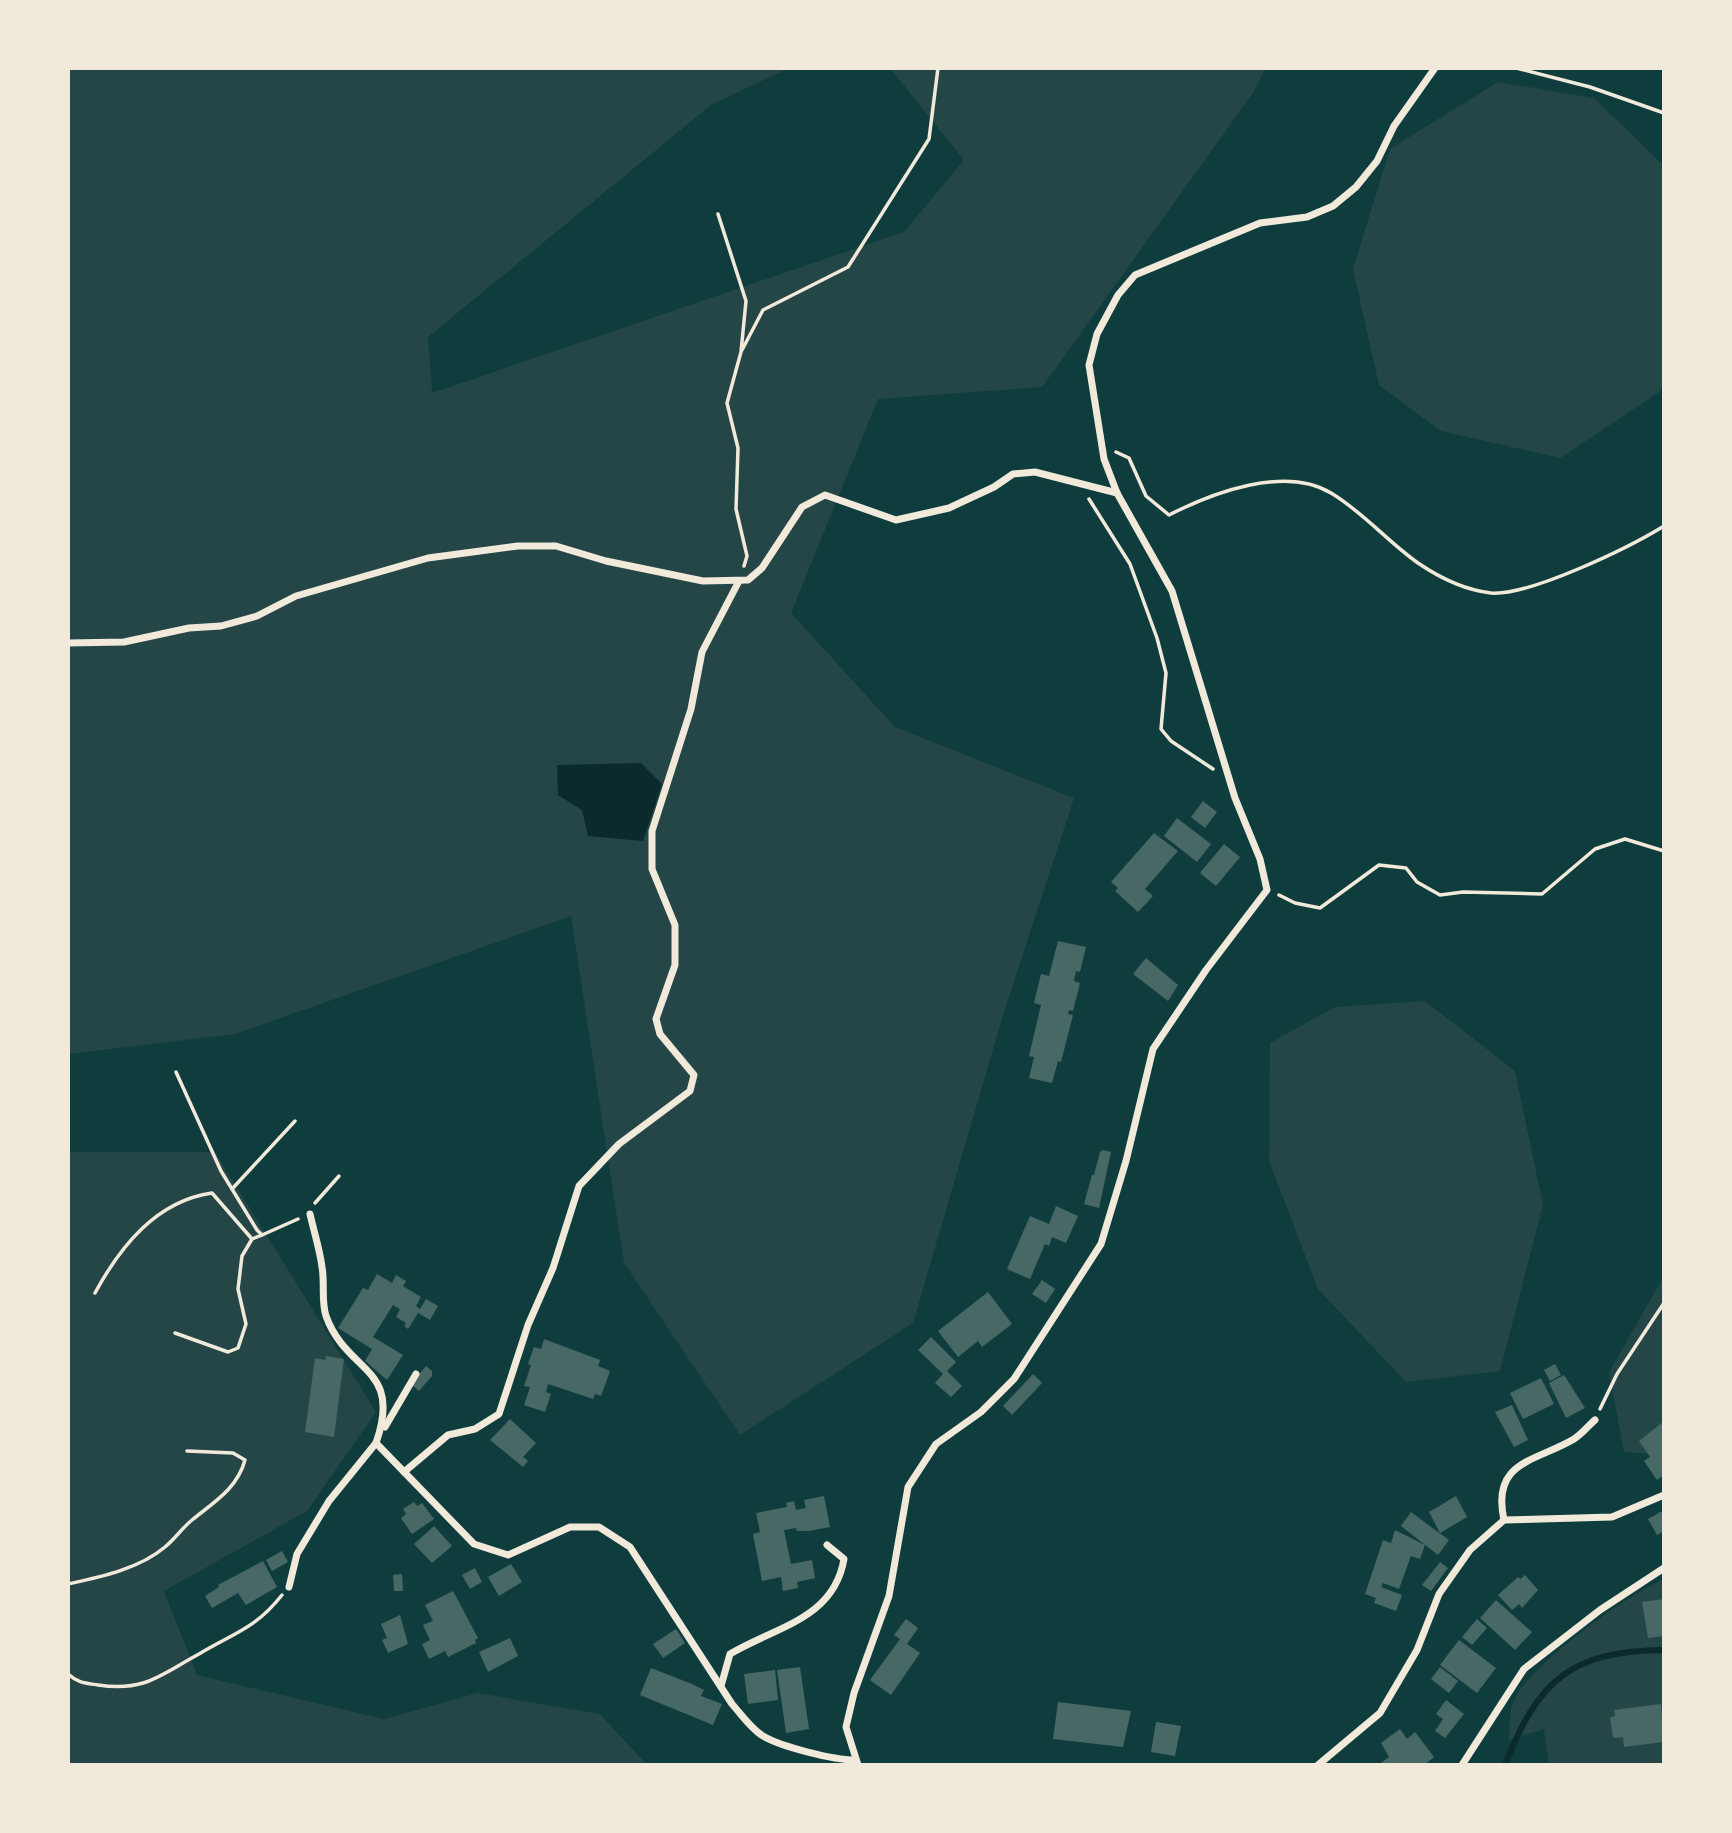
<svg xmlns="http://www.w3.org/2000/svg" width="1732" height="1833" font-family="Lato,sans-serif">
<rect width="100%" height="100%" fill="#0f3d3e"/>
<!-- green -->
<g fill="#244646">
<path d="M68,68H789L711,105L428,337L432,393L904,232L964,160L890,68H1266L1253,93L1042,387L878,399L791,613L895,727L1074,798L1003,1015L913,1323L740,1435L624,1263L571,916L235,1034L68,1054Z"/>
<path d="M1498,82L1594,98L1664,166V383L1659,392L1560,458L1441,431L1379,385L1353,269L1390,149Z"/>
<path d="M1425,1001L1515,1071L1543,1205L1500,1371L1406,1382L1318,1289L1269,1161L1270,1043L1335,1007Z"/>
<path d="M68,1152H215L376,1412L307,1511L164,1591L197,1675L384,1719L478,1693L600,1714L647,1765H68Z"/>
<path d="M1664,1276V1455L1624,1452L1609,1372Z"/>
<path d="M1664,1579V1765H1549L1544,1729L1509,1740C1510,1728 1509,1712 1513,1702C1528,1666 1627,1595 1664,1579Z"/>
</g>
<!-- water -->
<path fill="#0a2a2b" d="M641,763L662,784L643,841L588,836L582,810L558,795L557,765Z"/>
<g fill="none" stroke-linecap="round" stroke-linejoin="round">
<!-- stream -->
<path stroke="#0a2a2b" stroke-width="6" d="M1505,1765C1538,1680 1571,1651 1664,1650"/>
</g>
<!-- building -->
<g fill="#486865">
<path d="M1203,801L1217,812L1205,828L1191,817Z"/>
<path d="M1177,818L1211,844L1197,862L1164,836Z"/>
<path d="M1154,833L1178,851L1145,889L1153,896L1138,912L1115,891L1118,888L1111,882Z"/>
<path d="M1224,844L1240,857L1216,886L1200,873Z"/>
<path d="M1058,941L1086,947L1080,972L1076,971L1074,981L1080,983L1073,1011L1069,1010L1068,1014L1073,1015L1061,1062L1058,1061L1052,1083L1029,1078L1034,1057L1029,1056L1041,1005L1034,1003L1041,974L1049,976Z"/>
<path d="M1146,958L1178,985L1168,1001L1133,974Z"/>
<path d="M1103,1150L1111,1152L1099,1208L1084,1204L1092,1175H1094L1100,1152Z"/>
<path d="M1056,1206L1078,1216L1066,1243L1052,1237L1049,1246L1045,1244L1030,1279L1007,1269L1030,1216L1049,1224Z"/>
<path d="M377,1274L392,1283L396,1275L406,1281L403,1286L421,1297L416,1306L420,1309L426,1299L438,1306L430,1320L418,1313L408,1329L404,1326L406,1323L396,1317L400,1309L393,1305L373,1337L403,1355L387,1380L365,1361L372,1349L338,1328L363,1288L368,1290Z"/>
<path d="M1042,1280L1055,1289L1046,1303L1032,1294Z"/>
<path d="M988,1292L1012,1324L982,1347L978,1341L958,1357L938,1331Z"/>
<path d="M931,1337L956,1362L947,1371L962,1386L951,1397L935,1383L943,1374L918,1350Z"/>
<path d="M544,1339L600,1360L598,1366L610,1371L601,1396L595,1394L593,1399L548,1384L546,1392L551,1394L545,1412L524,1405L530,1387L524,1386L531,1365L528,1364L534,1347L541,1349Z"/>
<path d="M326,1356L344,1359L334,1437L305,1432L315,1358L325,1360Z"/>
<path d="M1555,1364L1561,1375L1550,1381L1544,1370Z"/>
<path d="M426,1366L432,1371V1376L419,1391L411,1384Z"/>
<path d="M1033,1374L1042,1383L1012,1415L1003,1406Z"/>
<path d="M1564,1375L1585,1408L1566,1418L1549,1383Z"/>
<path d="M1541,1378L1554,1404L1523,1419L1510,1393Z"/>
<path d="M1512,1405L1528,1440L1514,1447L1495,1412Z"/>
<path d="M510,1419L536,1443L523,1457L528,1461L523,1467L490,1440Z"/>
<path d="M1664,1421V1475L1657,1480L1644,1461L1650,1457L1639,1441Z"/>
<path d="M824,1496L830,1527L809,1531H797L796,1528L784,1530L791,1564L812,1560L815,1578L797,1582L798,1588L783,1591L781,1577L762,1581L753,1534L760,1532L756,1513L787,1507L786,1503L794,1501L796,1510L806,1508L804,1500Z"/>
<path d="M1456,1496L1467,1517L1440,1533L1429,1512Z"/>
<path d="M414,1502L417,1506L422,1503L434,1519L412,1534L401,1518L406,1514L403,1509Z"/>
<path d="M1664,1510V1531L1657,1535L1648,1519Z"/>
<path d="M1411,1512L1449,1540L1438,1555L1401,1526Z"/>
<path d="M434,1526L452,1546L432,1563L414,1544Z"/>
<path d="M1395,1530L1425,1545L1420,1559L1411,1556L1399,1589L1383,1583L1381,1587L1402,1595L1396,1611L1374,1603L1376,1598L1365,1594L1383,1540L1391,1543Z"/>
<path d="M282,1551L288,1562L272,1571L266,1560Z"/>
<path d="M263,1561L277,1587L246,1605L238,1593L212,1608L205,1596L219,1587L218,1585Z"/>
<path d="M1440,1562L1448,1568L1431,1591L1422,1585Z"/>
<path d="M511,1564L522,1582L499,1596L488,1577Z"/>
<path d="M475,1568L482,1582L470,1589L462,1575Z"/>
<path d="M402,1574L403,1591H394L393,1575Z"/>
<path d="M1525,1575L1538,1590L1522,1608L1519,1604L1512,1610L1498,1595L1518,1577L1520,1579Z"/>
<path d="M453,1591L478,1638L475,1640L476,1643L448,1657L445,1651L429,1659L422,1644L430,1640L423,1625L433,1621L425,1605Z"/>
<path d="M1664,1599V1636L1648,1638L1642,1602Z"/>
<path d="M1496,1600L1532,1632L1515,1650L1480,1618Z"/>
<path d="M400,1615L408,1644L388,1653L382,1640L387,1638L381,1624Z"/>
<path d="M906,1619L918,1628L907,1644L920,1653L891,1695L870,1680L900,1639L894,1635Z"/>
<path d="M1477,1619L1487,1628L1472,1645L1462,1637Z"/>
<path d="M676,1629L685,1643L663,1658L653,1644Z"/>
<path d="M510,1638L518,1656L488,1672L479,1652Z"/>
<path d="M1459,1640L1496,1668L1477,1693L1440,1665Z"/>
<path d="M800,1667L809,1729L786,1733L777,1670Z"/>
<path d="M1440,1667L1458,1681L1449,1693L1431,1679Z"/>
<path d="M651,1668L692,1684L704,1690L701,1696L722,1704L713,1725L640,1695Z"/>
<path d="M775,1670L778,1700L748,1704L744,1674Z"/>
<path d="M1446,1700L1464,1714L1445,1738L1435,1731L1443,1719L1436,1714Z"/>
<path d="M1058,1702L1131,1711L1123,1747L1053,1739Z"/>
<path d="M1661,1704L1664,1742L1624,1747L1623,1737L1613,1738L1610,1717L1615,1716L1614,1710Z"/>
<path d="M1156,1722L1181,1726L1175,1756L1151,1752Z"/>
<path d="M1400,1729L1407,1739L1415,1732L1434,1757L1424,1765H1378L1389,1757L1381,1743Z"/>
</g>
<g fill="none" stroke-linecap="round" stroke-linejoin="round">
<!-- path -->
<g stroke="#f1e9da" stroke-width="3.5">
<path d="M1516,68L1590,87L1664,113"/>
<path d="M718,214L746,301L741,352L727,403L738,448L736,509L747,556L744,566"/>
<path d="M742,350L763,310L848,267L929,139L938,68"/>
<path d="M1116,452L1129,458L1146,496L1169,515C1212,493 1285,465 1331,493C1363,512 1388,542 1418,563C1440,578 1465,590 1491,593C1530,596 1630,547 1664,526"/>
<path d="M1089,499L1130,564L1157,638L1166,673L1161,729L1171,741L1213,769"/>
<path d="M1279,895L1295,903L1320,908L1379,865L1406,868L1417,882L1440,895L1463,892L1542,894L1595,849L1625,839L1664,851"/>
<path d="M176,1072L221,1171L257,1230L262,1235L298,1219"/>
<path d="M232,1189L295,1121"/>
<path d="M315,1203L339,1176"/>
<path d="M95,1293C120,1247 156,1201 212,1193L252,1239"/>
<path d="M175,1333L228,1352L238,1348L246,1324L238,1289L242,1256L252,1239L262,1235"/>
<path d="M1600,1409L1617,1374L1664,1303"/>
<path d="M68,1584C100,1577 139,1569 165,1547C175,1539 182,1528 192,1520C214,1502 237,1489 245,1460L233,1453L187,1451"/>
<path d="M68,1674C78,1683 85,1683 98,1685C145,1692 160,1675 199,1654C234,1633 255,1629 282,1595"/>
</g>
<!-- minor -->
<g stroke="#f1e9da" stroke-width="7">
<path d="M68,643L124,642L189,628L221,626L257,616L296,596L428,558L518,546H556L606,561L703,581L748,580L762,568L802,507L825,495L896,520L949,508L994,487L1013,474L1035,472L1117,493"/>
<path d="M310,1214C314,1232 320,1250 322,1267C325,1284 321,1300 326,1316C347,1374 403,1366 376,1443"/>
<path d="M385,1427L416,1374"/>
<path d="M404,1472L448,1435L475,1429L499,1414L528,1325L553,1268L579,1186L619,1144L690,1091L694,1075L660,1034L656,1019L675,965V925L652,869V831L691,709L702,652L739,581"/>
<path d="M1504,1520C1491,1461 1535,1462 1574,1439C1582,1434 1588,1426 1595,1420"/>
<path d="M289,1587L297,1554L329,1501L376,1443L474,1544L508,1555L570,1527H599L630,1547L732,1704C741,1714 751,1729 763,1736C782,1747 833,1760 855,1760"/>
<path d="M721,1686L730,1654C775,1627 834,1619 844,1559L827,1545"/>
<path d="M858,1765L846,1727L854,1693L889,1596L908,1487L936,1444L981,1412L1014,1379L1101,1244L1126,1161L1153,1049L1206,970L1267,890L1260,859L1235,798L1172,591L1117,493L1104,459L1089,365L1097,334L1118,295L1135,275L1260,223L1307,217L1333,206L1356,187L1377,161L1394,126L1435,68"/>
<path d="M1318,1765L1380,1713L1417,1650L1439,1594L1470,1550L1504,1520L1612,1517L1664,1495"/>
<path d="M1462,1765L1524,1669L1600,1610L1664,1568"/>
</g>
</g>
<!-- border -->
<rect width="1732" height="1833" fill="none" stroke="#f1e9da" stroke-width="140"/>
</svg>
